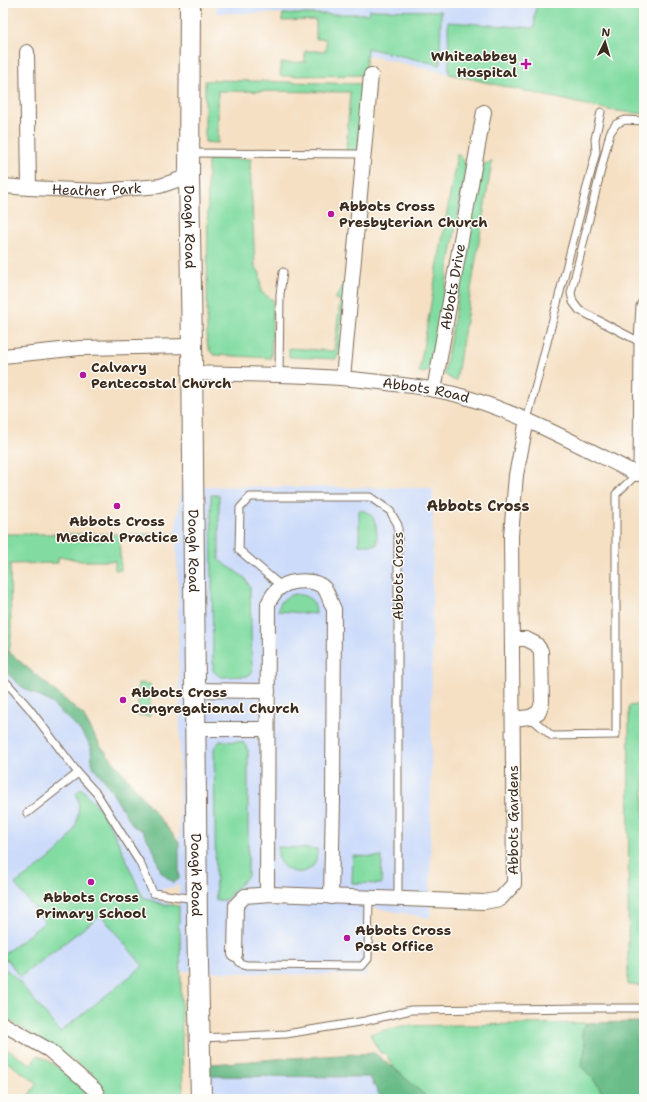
<svg xmlns="http://www.w3.org/2000/svg" width="647" height="1102" font-family="'Shantell Sans',sans-serif">
<rect width="100%" height="100%" fill="#fdfcf7"/>
<filter id="ink" filterUnits="userSpaceOnUse"><feTurbulence type="fractalNoise" baseFrequency=".025" numOctaves="2"/><feDisplacementMap in="SourceGraphic" scale="8" xChannelSelector="R" yChannelSelector="G"/><feConvolveMatrix kernelMatrix="1 2 1 2 8 2 1 2 1" color-interpolation-filters="sRGB"/></filter>
<filter id="wash" filterUnits="userSpaceOnUse"><feTurbulence type="fractalNoise" baseFrequency=".012" numOctaves="4" result="noise"/><feDisplacementMap in="SourceGraphic" scale="16" xChannelSelector="R" yChannelSelector="G"/><feGaussianBlur stdDeviation="0.9" result="paint"/><feColorMatrix in="noise" values="0 0 0 0 0 0 0 0 0 0 0 0 0 0 0 0 0 1.4 0 .05"/><feComposite in="paint" operator="in"/></filter>
<g filter="url(#wash)">
<rect width="100%" height="100%" fill="#f5e0c4"/>
<!-- built -->
<g fill="#ccdbfa" fill-rule="evenodd">
<path d="M217,3H644V114L609,110L366,55L369,14L216,13Z"/>
<path d="M182,486L433,488L430,918L370,907L366,976L181,971L183,1099L3,1011V669L22,687L50,702L79,729L179,871L180,698L179,683L178,583L176,540L175,534ZM179,885V906L161,901V889L174,887Z"/>
<path d="M200,1076L370,1077L384,1099H201Z"/>
</g>
<!-- green -->
<g fill="#82dca2" stroke="#5e8360">
<path d="M536,3H644V114L609,110L449,74L448,22L534,28Z"/>
<path d="M369,10L441,11L440,65L367,48L365,75L280,76L281,63L305,62V51H326V39H316V20L282,21L283,14H368Z"/>
<path d="M216,80L364,84L358,154H346L350,92L218,91V143L205,142V81Z"/>
<path d="M457,154C464,158 466,164 466,172L452,248L434,352L429,370L424,373L419,372Z"/>
<path d="M218,159H251L250,164L255,266L260,273L261,292L273,300L271,358L215,355C205,351 207,337 207,328L208,160Z"/>
<path d="M490,162H492L456,381L451,379L444,374L481,168L485,164Z"/>
<path d="M343,285H345L338,356L336,359L289,357V348L334,351L340,300L335,299Z"/>
<path d="M211,495H219V560L245,578L250,588L252,670L248,676L221,677L213,671Z"/>
<path d="M359,510C378,512 377,530 377,545H359Z"/>
<path d="M3,534H175L176,540L119,539L121,570H115V561H81L65,557H58V563L10,564L11,637L9,652L4,653L3,652Z"/>
<path d="M294,594C307,595 316,599 316,614L278,611C279,601 285,597 294,594Z"/>
<path d="M138,683L150,684V716H138Z"/>
<path d="M644,704V986L628,985L629,706Z"/>
<path d="M220,741L243,742L248,750V876L225,900H216L214,748Z"/>
<path d="M81,788C89,797 98,806 105,817C120,842 130,871 143,897L164,905H174L179,906V921L178,924L180,933L183,1099H109L103,1088L89,1071L3,1016V967L17,979L60,1032L143,966L101,915L20,977L8,960H3V955L45,922L15,884C34,870 62,853 73,832C76,827 77,820 78,814C79,806 79,800 76,793Z"/>
<path d="M278,847L317,849C317,852 317,856 316,859C312,877 286,876 279,860C278,856 278,851 278,847Z"/>
<path d="M353,856L382,857L381,884L352,883Z"/>
<path d="M587,1023C576,1038 587,1036 585,1050C584,1055 582,1060 581,1066L594,1080L606,1098L605,1099H429L394,1068L385,1053H380L370,1034L402,1026Z"/>
<path d="M3,1047L31,1064L38,1055L47,1060L77,1081L91,1099H34L29,1095L37,1083L3,1059Z"/>
</g>
<!-- forest -->
<g fill="#69bc88" stroke="#527353">
<path d="M3,652L4,653L9,652L83,715L100,745L179,842V879L173,883L161,872L154,851L143,831L133,826L105,781L92,765L91,746L79,729L50,702L22,687L3,669Z"/>
<path d="M644,1022V1098L619,1099L606,1098L594,1080L581,1066C582,1060 584,1055 585,1050C587,1036 576,1038 587,1023Z"/>
<path d="M374,1053L394,1068L429,1099H382L375,1087L370,1077L200,1076V1065L290,1058Z"/>
</g>
</g>
<g filter="url(#ink)">
<g fill="none" stroke-linecap="round" stroke-linejoin="round">
<!-- service casing -->
<g stroke="#7c6a58" stroke-width="9">
<g id="service">
<path d="M191,153L364,154"/>
<path d="M638,341L579,310L573,302L571,293L610,133L616,124L625,120L644,121"/>
<path d="M279,375L280,294L283,272"/>
<path d="M527,420L596,152L595,139L601,112"/>
<path d="M281,586L239,550L240,508L250,497H370L390,511L398,525V899"/>
<path d="M3,681L7,683L29,708L78,773L97,794L140,863L153,893L195,899"/>
<path d="M530,717L552,736L616,735V494L637,474L638,341L640,306L644,298"/>
<path d="M27,813L78,773"/>
<path d="M235,954L240,963L247,965L362,966L368,959L369,898"/>
<path d="M201,1038L286,1034L365,1021L411,1010L585,1008H644"/>
</g>
</g>
<!-- minor casing -->
<g stroke="#7c6a58" stroke-width="16">
<g id="minor">
<path d="M27,52L29,188"/>
<path id="s1" d="M3,186L29,188L100,191L160,186L189,176"/>
<path d="M3,356L80,348L192,346"/>
<path id="s2" d="M192,373C259,375 327,374 394,384C414,386 434,389 454,394C516,410 578,445 637,474L644,472"/>
<path d="M343,378L371,75"/>
<path id="s3" d="M434,390L484,112"/>
<path d="M512,639H526L536,644L541,651L542,702L539,712L530,717L513,719"/>
<path d="M195,690L268,691"/>
<path d="M195,729H267"/>
<path d="M267,894L268,604C271,597 275,591 281,587C291,580 316,578 325,589C328,593 331,604 334,609L333,799L331,897"/>
<path d="M235,954L236,905L245,896L271,894L484,902L500,899L514,884L511,536L516,475L527,420"/>
<path d="M3,1024L49,1050L95,1090L99,1099"/>
</g>
</g>
<!-- secondary casing -->
<g stroke="#7c6a58" stroke-width="22">
<g id="secondary">
<path id="s4" d="M190,3L189,176L192,346L197,920L201,1099"/>
</g>
</g>
<!-- service -->
<use href="#service" stroke="#fff" stroke-width="7"/>
<!-- minor -->
<use href="#minor" stroke="#fff" stroke-width="14"/>
<!-- secondary -->
<use href="#secondary" stroke="#fff" stroke-width="20"/>
</g>
</g>
<!-- markers -->
<g fill="#b5179e" stroke="#fdfcf7" stroke-width="1.5">
<path d="M524 58h4v4h4v4h-4v4h-4v-4h-4v-4h4z"/>
<circle cx="331" cy="214" r="4"/>
<circle cx="83" cy="375" r="4"/>
<circle cx="117" cy="506" r="4"/>
<circle cx="123" cy="700" r="4"/>
<circle cx="91" cy="882" r="4"/>
<circle cx="347" cy="938" r="4"/>
</g>
<g text-anchor="middle" stroke-width="3" stroke-linejoin="round" paint-order="stroke">
<!-- poi labels -->
<g font-size="14" font-weight="bold" fill="#3b2a1e" stroke="#fdfcf7" text-anchor="start">
<text x="517" y="61" text-anchor="end">Whiteabbey<tspan x="517" dy="16">Hospital</tspan></text>
<text x="339" y="211">Abbots Cross<tspan x="339" dy="16">Presbyterian Church</tspan></text>
<text x="91" y="372">Calvary<tspan x="91" dy="16">Pentecostal Church</tspan></text>
<text x="117" y="526" text-anchor="middle">Abbots Cross<tspan x="117" dy="16">Medical Practice</tspan></text>
<text x="131" y="697">Abbots Cross<tspan x="131" dy="16">Congregational Church</tspan></text>
<text x="91" y="902" text-anchor="middle">Abbots Cross<tspan x="91" dy="16">Primary School</tspan></text>
<text x="355" y="935">Abbots Cross<tspan x="355" dy="16">Post Office</tspan></text>
</g>
<!-- street labels -->
<g font-size="14" fill="#3b2a1e" stroke="#fdfcf7">
<text dy="5" stroke="none"><textPath href="#s1" startOffset="94">Heather Park</textPath></text>
<text dy="5" stroke="none"><textPath href="#s4" startOffset="224">Doagh Road</textPath></text>
<text dy="5" stroke="none"><textPath href="#s3" startOffset="105">Abbots Drive</textPath></text>
<text dy="5" stroke="none"><textPath href="#s2" startOffset="235">Abbots Road</textPath></text>
<text dy="5" stroke="none"><textPath href="#s4" startOffset="548">Doagh Road</textPath></text>
<text transform="translate(398 576) rotate(-90)" y="5">Abbots Cross</text>
<text transform="translate(513 820) rotate(-90)" y="5">Abbots Gardens</text>
<text dy="5" stroke="none"><textPath href="#s4" startOffset="872">Doagh Road</textPath></text>
</g>
<!-- neighbourhood labels -->
<g font-size="15" font-weight="bold" fill="#3b2a1e" stroke="#fdfcf7">
<text x="478" y="511">Abbots Cross</text>
</g>
</g>
<!-- margin -->
<rect width="647" height="1102" fill="none" stroke="#fdfcf7" stroke-width="16"/>
<!-- north arrow -->
<g transform="translate(605 42) rotate(5)" stroke="#fdfcf7" stroke-width="3" paint-order="stroke">
<path d="M0-3L7 15L0 10L-7 15Z" fill="#3b2a1e"/>
<text y="-6" font-size="11" font-weight="bold" text-anchor="middle" fill="#3b2a1e">N</text>
</g>
</svg>
